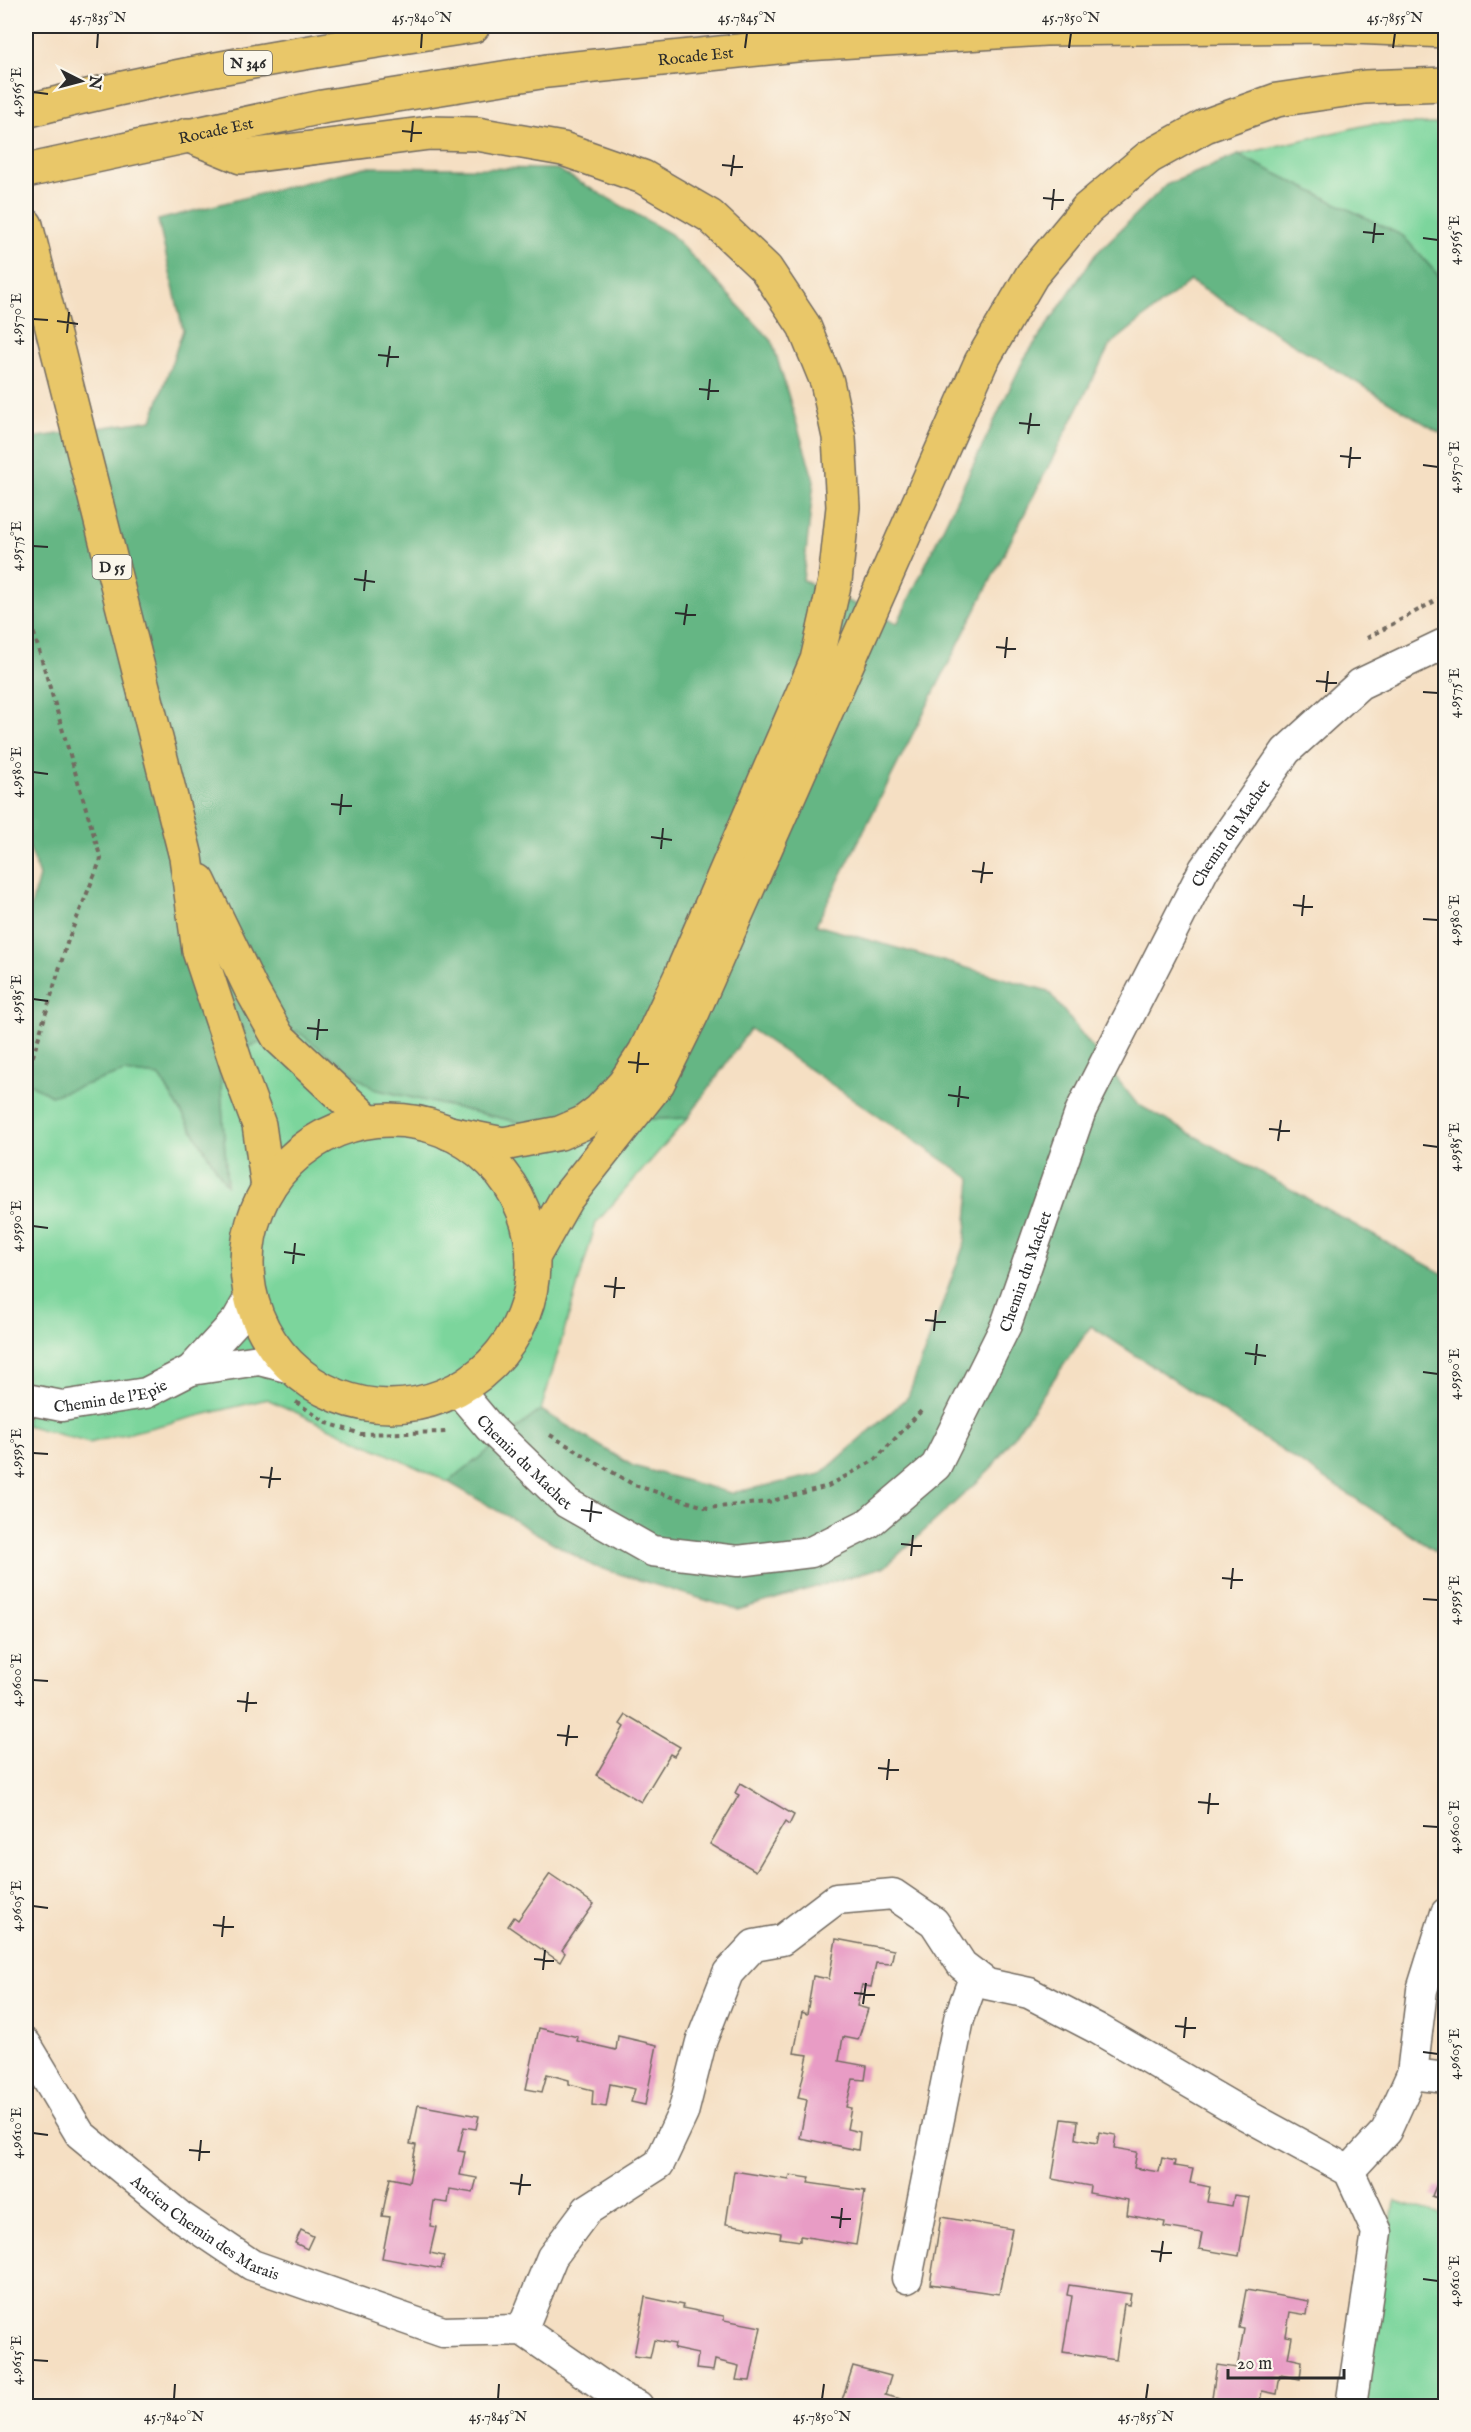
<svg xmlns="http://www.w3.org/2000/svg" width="1471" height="2432" font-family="'IM FELL English',serif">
<rect width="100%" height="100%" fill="#fbf7ec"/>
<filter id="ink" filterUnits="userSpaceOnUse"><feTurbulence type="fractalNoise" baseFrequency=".0167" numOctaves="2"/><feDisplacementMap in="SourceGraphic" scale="12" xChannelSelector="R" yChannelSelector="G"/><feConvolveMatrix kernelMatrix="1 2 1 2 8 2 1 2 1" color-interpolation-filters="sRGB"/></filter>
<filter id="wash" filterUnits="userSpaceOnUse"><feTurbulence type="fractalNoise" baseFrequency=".008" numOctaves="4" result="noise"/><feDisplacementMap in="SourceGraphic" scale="24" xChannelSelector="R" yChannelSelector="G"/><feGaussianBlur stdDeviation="1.35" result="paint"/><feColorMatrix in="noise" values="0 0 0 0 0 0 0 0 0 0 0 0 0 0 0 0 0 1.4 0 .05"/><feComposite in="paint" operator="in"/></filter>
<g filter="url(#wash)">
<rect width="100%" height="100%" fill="#f5dfc3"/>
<!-- green -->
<g fill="#7cd59c" stroke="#548064" stroke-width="1.5">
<path d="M1371,124H1445V283L1403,236L1238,155Z"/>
<path d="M297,1031L374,1089L523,1123L688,1118L596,1223L541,1410L448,1482L267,1399L89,1443L26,1425V1081L51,1096L124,1072L159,1076L227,1185L219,1056Z"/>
<path d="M1395,2201L1445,2215V2406H1365Z"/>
</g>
<!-- forest -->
<path fill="#65b684" stroke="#487058" stroke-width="1.5" d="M1238,155L1403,236L1445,283V436L1190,281L1110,345L816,925L1048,991L1137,1104L1445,1275V1557L1091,1326L990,1470L886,1566L738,1610L593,1566L448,1482L541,1410L633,1466L731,1493L821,1474L908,1397L965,1242L971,1179L750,1029L688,1118L523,1123L374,1089L297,1031L219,1056L227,1186L159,1076L124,1072L51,1096L26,1081V925L39,876L26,838V439L152,420L183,330L158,220L365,167L557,169L671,234L772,341L814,481L803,580L897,624L1024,359L1095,255L1166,185Z"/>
<g id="blocks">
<!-- building -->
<g fill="#e89cc5">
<path d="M626,1715L680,1747L674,1756L670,1754L641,1802L596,1775L624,1727L620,1724Z"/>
<path d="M740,1783L794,1815L789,1825L785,1822L756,1871L710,1844L739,1795L735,1793Z"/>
<path d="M550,1874L594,1904L562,1950L565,1953L560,1962L508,1926L514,1917L518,1920Z"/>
<path d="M836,1939L894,1950L891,1964L876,1963L871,1987L862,1985L857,2006L868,2009L858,2040L843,2037L839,2061L867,2066L865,2080L853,2079L846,2107L851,2108L847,2129L860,2132L858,2150L800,2138L807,2100L798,2098L808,2055L794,2053L802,2012L807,2014L813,1976L829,1979Z"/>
<path d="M539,2028L578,2037L577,2041L616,2050L618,2036L657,2045L645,2105L631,2102L635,2089L610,2084L606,2107L592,2105L593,2090L569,2084V2080L547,2074L542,2092L526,2089Z"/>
<path d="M418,2105L479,2116L476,2129L464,2127L458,2151L465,2152L460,2175L477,2178L473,2193L450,2189L448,2203L434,2201L430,2226L436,2227L430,2253L444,2256L441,2269L382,2258L390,2217L382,2216L390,2178L409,2182L416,2145L410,2144Z"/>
<path d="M1062,2119L1078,2121L1076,2139L1097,2143L1099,2132L1116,2135L1114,2148L1137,2152L1134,2168L1159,2172L1162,2158L1175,2161L1174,2166L1193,2169L1190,2183L1210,2187L1207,2202L1232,2206L1234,2195L1249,2197L1239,2256L1199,2249L1202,2233L1164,2227L1165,2222L1127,2215L1129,2200L1089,2193L1090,2186L1052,2179Z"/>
<path d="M734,2171L789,2180L790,2175L810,2178L808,2183L865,2191L856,2245L800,2236V2241L780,2238L781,2233L726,2224Z"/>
<path d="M1445,2172H1446V2201L1432,2196L1436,2186L1440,2188Z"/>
<path d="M941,2217L1012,2229L999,2294L930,2284Z"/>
<path d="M301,2230L313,2236L307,2249L295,2243Z"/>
<path d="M1069,2285L1131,2294L1129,2305L1124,2304L1116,2360L1063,2352L1072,2296L1067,2295Z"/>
<path d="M1246,2290L1309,2301L1307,2315L1290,2312L1286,2336L1292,2337L1288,2358L1302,2361L1300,2379L1280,2375L1277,2394L1262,2391L1259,2406H1217L1211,2405L1217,2365L1237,2368L1244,2329L1239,2328Z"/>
<path d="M645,2297L683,2305L682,2308L724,2316V2320L761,2327L750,2381L736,2380L739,2366L715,2360L713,2371L696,2369L698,2354L674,2349L675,2344L654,2340L650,2358L634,2356Z"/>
<path d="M853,2366L891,2376L885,2395L924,2405L926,2400L949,2406H840Z"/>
</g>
</g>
</g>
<g filter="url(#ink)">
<use href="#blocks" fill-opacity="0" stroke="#726a60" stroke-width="1.5"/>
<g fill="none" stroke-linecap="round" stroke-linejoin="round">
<!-- minor casing -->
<g stroke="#726a60" stroke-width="33">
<g id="minor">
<path d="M191,1370L237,1320L250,1297"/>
<path id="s1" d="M458,1390L490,1428L567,1503L652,1551L738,1561L811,1552L869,1523L936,1466L1006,1325L1081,1110L1204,869L1286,751L1360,684L1446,643"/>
<path id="s2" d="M26,1399L62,1406L146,1393L191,1370L259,1360L291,1368"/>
<path id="s3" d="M26,2044L80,2134L181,2217L252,2265L443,2332L522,2330L619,2397L638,2406"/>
<path d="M1412,2074L1446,2078"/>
<path d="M1349,2171L1386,2131L1412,2074L1422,1990L1446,1913"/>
<path d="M907,2278L959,2019L975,1975"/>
<path d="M522,2330L552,2257L587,2210L659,2164L683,2113L701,2042L728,1973L754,1945L782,1940L836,1899L893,1894L934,1922L962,1965L987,1984L1029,1993L1098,2029L1237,2110L1349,2171L1377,2232L1351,2406"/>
</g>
</g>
<!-- primary casing -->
<g stroke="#726a60" stroke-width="36">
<g id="primary">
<path d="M26,225L186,857L199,951L237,1066L259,1125L268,1188"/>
<path d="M199,881L251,989L278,1037L368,1121"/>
<circle cx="390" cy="1263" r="143"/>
</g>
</g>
<!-- trunk casing -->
<g stroke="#726a60" stroke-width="36">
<g id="trunk">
<path d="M26,111C173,73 323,49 473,26"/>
<path d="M187,135L241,157L430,133L477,134L563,149L643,177L710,216L766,269L804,326L827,382L839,437L843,507L835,581L817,660L681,975L645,1052L624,1084L600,1110L583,1123L560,1133L503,1144L449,1133"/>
<path id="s4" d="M26,171L322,107L547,71L806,44L1045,29L1329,26L1446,31"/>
<path d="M533,1257L566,1199L658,1083L693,1012L981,362L1032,275L1087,209L1149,157L1205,126L1277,100L1365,87L1446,84"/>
</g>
</g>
<!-- path -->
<g stroke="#726a60" stroke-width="4" stroke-dasharray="4.5 4.5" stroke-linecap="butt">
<path d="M26,607L101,859L68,940L26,1079"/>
<path d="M1367,638L1446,595"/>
<path d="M296,1402L327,1423L361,1434L448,1432"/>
<path d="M550,1435L634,1485L708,1508L768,1502L828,1486L875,1460L923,1409"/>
</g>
<!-- minor -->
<use href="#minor" stroke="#fff" stroke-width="30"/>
<!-- primary -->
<use href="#primary" stroke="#e9c769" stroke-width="33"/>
<!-- trunk -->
<use href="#trunk" stroke="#e9c769" stroke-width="33"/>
</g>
</g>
<!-- ticks -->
<path fill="none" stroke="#2b2b2b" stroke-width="2" d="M97,48L98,33M421,48L422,33M745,48L747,33M1069,48L1071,33M1393,48L1395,33M33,92L48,94M402,131L422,133M411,142L413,121M722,165L743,167M731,176L734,155M1043,198L1064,200M1052,210L1054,189M1363,232L1384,234M1423,238L1438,240M1373,243L1375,223M33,319L48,320M57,321L78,324M67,333L69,312M378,355L399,357M387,367L390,346M699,389L719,391M708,400L710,379M1019,423L1040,425M1028,434L1031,413M1340,456L1361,458M1423,465L1438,467M1349,468L1351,447M33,546L48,547M354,579L375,582M364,591L366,570M675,613L696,615M684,625L687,604M996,647L1016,649M1005,658L1007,637M1316,681L1337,683M1326,692L1328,671M1423,692L1438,693M33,772L48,774M331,804L352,806M340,815L342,794M651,837L672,840M661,849L663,828M972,871L993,873M981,883L984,862M1293,905L1313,907M1302,916L1304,895M1423,919L1438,920M33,999L48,1001M307,1028L328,1030M317,1040L319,1019M628,1062L649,1064M637,1073L639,1052M948,1095L969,1098M958,1107L960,1086M1269,1129L1290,1131M1278,1141L1281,1120M1423,1145L1438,1147M33,1226L48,1228M284,1252L305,1255M293,1264L295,1243M604,1286L625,1288M614,1298L616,1277M925,1320L946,1322M934,1331L936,1310M1245,1353L1266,1356M1255,1365L1257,1344M1423,1372L1438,1374M33,1453L48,1454M260,1477L281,1479M269,1488L272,1467M581,1510L602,1513M590,1522L592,1501M901,1544L922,1546M911,1556L913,1535M1222,1578L1243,1580M1231,1589L1233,1568M1423,1599L1438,1600M33,1680L48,1681M237,1701L257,1703M246,1712L248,1692M557,1735L578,1737M566,1746L569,1725M878,1768L899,1770M887,1780L889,1759M1198,1802L1219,1804M1208,1814L1210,1793M1423,1826L1438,1827M33,1906L48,1908M213,1925L234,1927M222,1937L224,1916M534,1959L554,1961M543,1970L545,1950M854,1993L875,1995M863,2004L866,1983M1175,2026L1196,2028M1184,2038L1186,2017M1423,2052L1438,2054M33,2133L48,2135M189,2150L210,2152M199,2161L201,2140M510,2183L531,2185M519,2195L522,2174M831,2217L851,2219M840,2228L842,2208M1151,2251L1172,2253M1160,2262L1163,2241M1423,2279L1438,2281M33,2360L48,2361M174,2399L175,2384M498,2399L499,2384M822,2399L824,2384M1146,2399L1148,2384"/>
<g text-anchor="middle" stroke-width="6" stroke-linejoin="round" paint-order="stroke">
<!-- shield labels -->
<g fill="#fbf7ec" stroke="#696865" stroke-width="1.5">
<rect x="224" y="51" width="48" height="24" rx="4.5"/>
<rect x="92.5" y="555" width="39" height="24" rx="4.5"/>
</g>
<g font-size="15" font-weight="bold" fill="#2b2b2b">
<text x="248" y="68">N 346</text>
<text x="112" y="572">D 55</text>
</g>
<!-- street labels -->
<g font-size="16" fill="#2b2b2b" stroke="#fbf7ec">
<text dy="6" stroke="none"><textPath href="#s4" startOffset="680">Rocade Est</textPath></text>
<text dy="6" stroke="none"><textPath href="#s4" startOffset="194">Rocade Est</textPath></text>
<text dy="6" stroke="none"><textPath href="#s1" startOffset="1268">Chemin du Machet</textPath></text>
<text dy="6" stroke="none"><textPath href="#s1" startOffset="782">Chemin du Machet</textPath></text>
<text dy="6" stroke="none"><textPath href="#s2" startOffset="86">Chemin de l'Epie</textPath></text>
<text dy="6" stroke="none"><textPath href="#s1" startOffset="98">Chemin du Machet</textPath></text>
<text dy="6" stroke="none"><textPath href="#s3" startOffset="262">Ancien Chemin des Marais</textPath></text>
</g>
</g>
<!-- margin -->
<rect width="1471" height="2432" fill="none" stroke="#fbf7ec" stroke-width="66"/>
<!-- north arrow -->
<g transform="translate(81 81) rotate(96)" stroke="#fbf7ec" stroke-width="4.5" paint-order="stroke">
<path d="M0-4.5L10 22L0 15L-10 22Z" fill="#2b2b2b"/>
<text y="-9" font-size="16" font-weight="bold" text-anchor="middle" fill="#2b2b2b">N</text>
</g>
<!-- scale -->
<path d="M1228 2369v9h116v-9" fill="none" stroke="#2b2b2b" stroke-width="3"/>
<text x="1237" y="2369" font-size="18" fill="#2b2b2b" stroke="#fbf7ec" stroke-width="4.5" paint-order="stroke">20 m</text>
<rect x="33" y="33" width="1405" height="2366" fill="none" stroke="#2b2b2b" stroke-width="2"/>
<g font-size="15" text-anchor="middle" fill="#2b2b2b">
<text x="98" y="22">45.7835°N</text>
<text x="422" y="22">45.7840°N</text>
<text x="747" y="22">45.7845°N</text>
<text x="1071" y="22">45.7850°N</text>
<text x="1395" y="22">45.7855°N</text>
<text transform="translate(16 92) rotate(-90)" y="5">4.9565°E</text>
<text transform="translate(1454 240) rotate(-90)" y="5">4.9565°E</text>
<text transform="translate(16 319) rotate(-90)" y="5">4.9570°E</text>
<text transform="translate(1454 467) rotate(-90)" y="5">4.9570°E</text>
<text transform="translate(16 546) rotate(-90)" y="5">4.9575°E</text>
<text transform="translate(1454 693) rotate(-90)" y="5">4.9575°E</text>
<text transform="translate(16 772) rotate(-90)" y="5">4.9580°E</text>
<text transform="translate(1454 920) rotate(-90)" y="5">4.9580°E</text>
<text transform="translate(16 999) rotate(-90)" y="5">4.9585°E</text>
<text transform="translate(1454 1147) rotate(-90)" y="5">4.9585°E</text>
<text transform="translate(16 1226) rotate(-90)" y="5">4.9590°E</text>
<text transform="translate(1454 1374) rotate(-90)" y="5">4.9590°E</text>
<text transform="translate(16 1453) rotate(-90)" y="5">4.9595°E</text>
<text transform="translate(1454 1600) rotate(-90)" y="5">4.9595°E</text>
<text transform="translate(16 1680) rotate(-90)" y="5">4.9600°E</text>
<text transform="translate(1454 1827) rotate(-90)" y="5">4.9600°E</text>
<text transform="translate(16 1906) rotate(-90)" y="5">4.9605°E</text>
<text transform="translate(1454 2054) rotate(-90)" y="5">4.9605°E</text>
<text transform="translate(16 2133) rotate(-90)" y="5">4.9610°E</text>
<text transform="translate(1454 2281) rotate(-90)" y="5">4.9610°E</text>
<text transform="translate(16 2360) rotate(-90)" y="5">4.9615°E</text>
<text x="174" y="2421">45.7840°N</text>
<text x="498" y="2421">45.7845°N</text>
<text x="822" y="2421">45.7850°N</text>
<text x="1146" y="2421">45.7855°N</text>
</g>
</svg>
